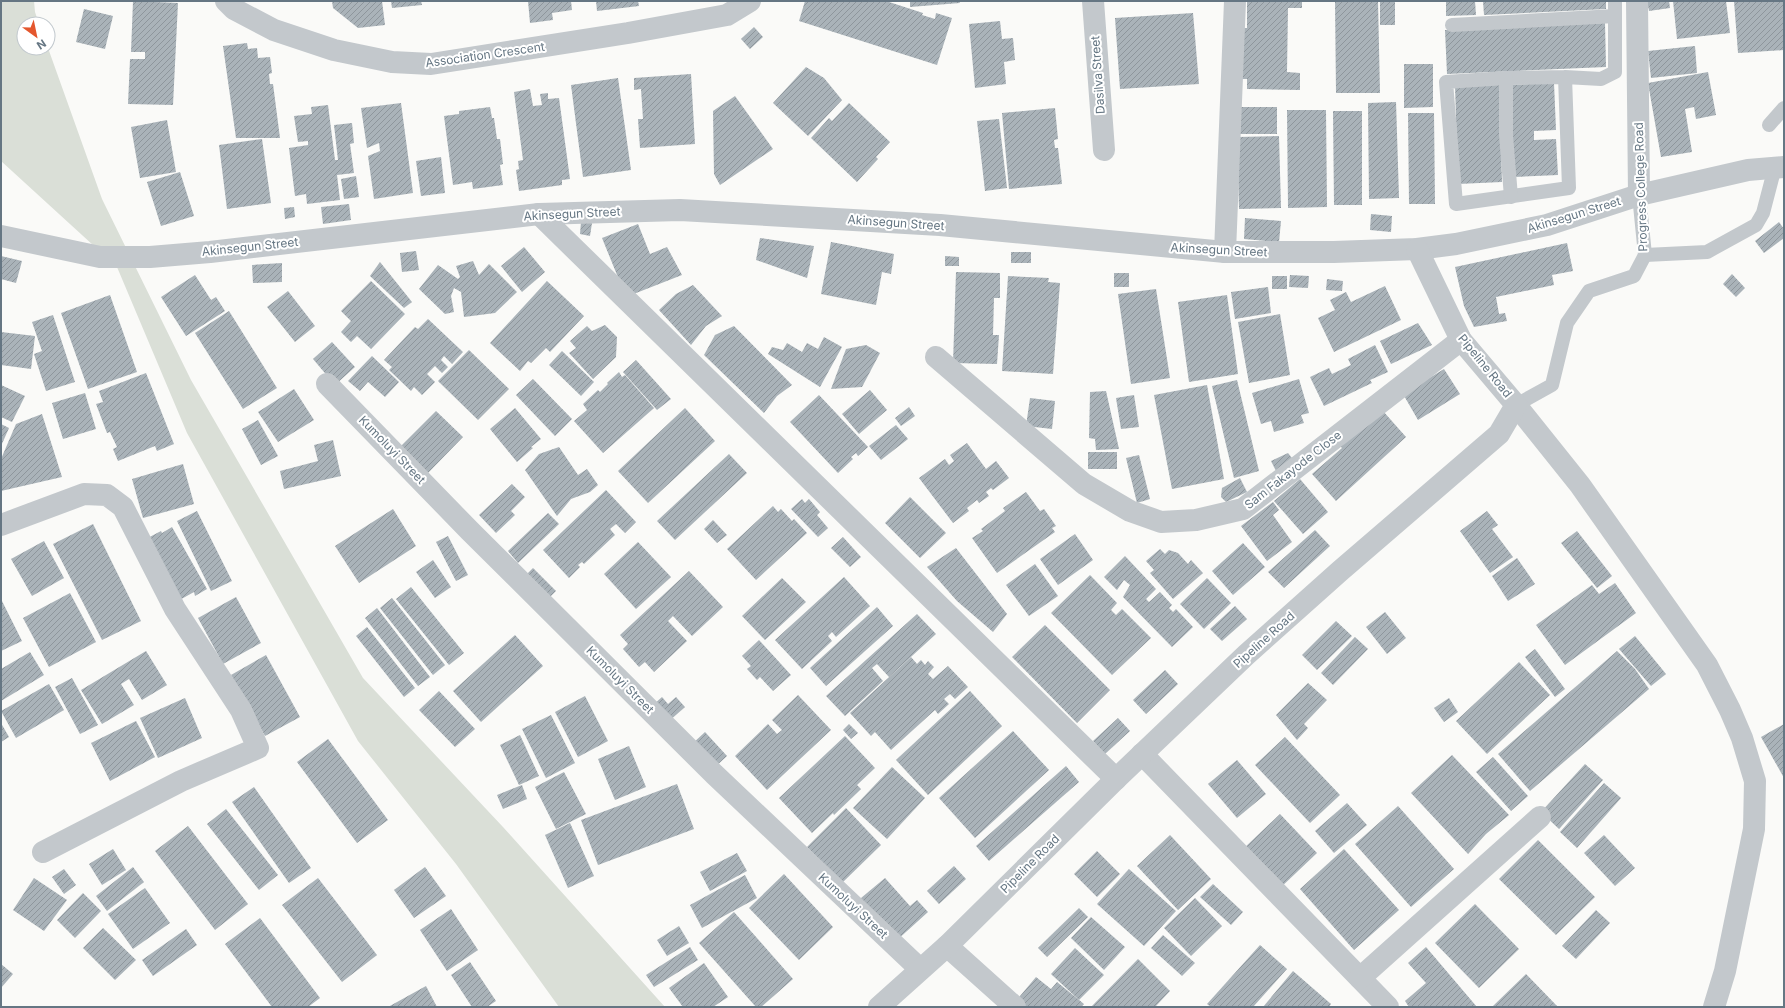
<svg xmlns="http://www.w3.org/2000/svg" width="1785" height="1008" font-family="Inter,sans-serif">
<defs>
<pattern id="building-hatch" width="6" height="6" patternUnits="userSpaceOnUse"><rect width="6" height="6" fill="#aab3b9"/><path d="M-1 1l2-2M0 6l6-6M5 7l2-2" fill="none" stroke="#8e969c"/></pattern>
</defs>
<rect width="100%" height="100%" fill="#fafaf8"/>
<!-- grass -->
<path fill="#dadfd7" d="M1,1H34L35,12L39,24H24V48H48L102,199L191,380L363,678L503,827L665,1007H559L456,864L358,741L187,433L117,267L1,161Z"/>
<!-- building -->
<g fill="url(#building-hatch)">
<path d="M133,1L178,3L173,105L128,104L130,59H145V52H131Z"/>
<path d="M332,1H382L385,25L358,28L333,8Z"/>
<path d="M391,1H421L422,5L392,8Z"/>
<path d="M528,1H571L572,10L552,13L553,20L530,23Z"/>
<path d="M596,1H638L639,6L597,11Z"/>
<path d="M805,1H886L923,13L922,15L935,19L936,13L952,18L937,65L799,21Z"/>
<path d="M910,1H959L960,3L910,7Z"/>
<path d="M1247,1H1302V8H1288L1287,72L1300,73V90L1247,89V79H1240L1241,28H1247Z"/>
<path d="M1335,1H1378L1380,93H1336Z"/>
<rect x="1380" y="1" width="15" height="24"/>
<path d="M1446,1H1475L1476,15L1446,16Z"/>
<path d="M1483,1H1606V9L1484,15Z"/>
<path d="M1647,1H1669L1670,8L1649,11Z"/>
<path d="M1673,1H1726L1730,33L1677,39Z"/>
<path d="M1734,1H1784V50L1738,53Z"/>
<path d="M84,9L113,16L105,49L76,42Z"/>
<path d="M1193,13L1199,84L1120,89L1115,18Z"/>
<path d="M1000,21L1002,39L1013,38L1015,60L1004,62L1006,84L975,88L969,24Z"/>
<path d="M1605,23L1606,67L1447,74L1445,30Z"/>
<path d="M754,27L763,37L750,49L741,39Z"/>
<path d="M247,43L248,49L257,48L258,58L270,57L272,73L269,74L270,84H273L280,138H236L223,46Z"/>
<path d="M1695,46L1697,73L1651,78L1648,51Z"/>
<path d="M1404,64H1433V107L1404,108Z"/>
<path d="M806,67L824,78L842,100L808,136L773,103Z"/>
<path d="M1708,72L1716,115L1696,119L1694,107L1685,109L1692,152L1661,157L1648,83Z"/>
<path d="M691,74L695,144L640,148L638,119H643L641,89L634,90V78Z"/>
<path d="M618,78L631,170L583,177L571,85Z"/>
<path d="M1554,83L1556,130L1534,131V140L1556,139L1558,175L1514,177L1509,85Z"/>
<path d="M1499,84L1502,182L1458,184L1455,85Z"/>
<path d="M530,89L533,106L542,105L540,94L548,93V99L559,98L570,179L562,180V185L519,191L516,170L519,169L518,161L523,160L514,92Z"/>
<path d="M735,96L773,149L720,185L714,174L713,111Z"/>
<path d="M1396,102L1399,198L1369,199L1368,103Z"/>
<path d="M401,103L413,193L374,199L368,156L380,151L379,143L367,148L361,108Z"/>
<path d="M849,103L890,142L876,157L878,159L857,182L811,138L829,118L832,121Z"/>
<path d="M328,105L335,160H338L334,125L352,123L354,143L350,144L354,173L337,175L340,200L307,204L306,194L295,196L289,148L308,145V141L298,142L294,116L312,114L311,107Z"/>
<path d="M490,107L492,118H494L497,139H500L503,164L500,165L503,185L473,189L472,182L453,185L444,116L459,114V111Z"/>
<rect x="1238" y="107" width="39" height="27"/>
<path d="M1055,108L1058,139L1054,140L1055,148H1058L1062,184L1009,189L1002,113Z"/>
<path d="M1287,110H1326L1327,207L1288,208Z"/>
<path d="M1333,111H1362V205H1334Z"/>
<path d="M1408,113H1434L1435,204H1409Z"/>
<path d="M999,119L1007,188L985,191L977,121Z"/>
<path d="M167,120L176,172L140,178L131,127Z"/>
<path d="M1279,136L1281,208L1239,209L1237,137Z"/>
<path d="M262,139L271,203L227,209L219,145Z"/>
<path d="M441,157L445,193L421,196L416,161Z"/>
<path d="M180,172L194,216L161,226L147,182Z"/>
<path d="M356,176L359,197L344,199L341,179Z"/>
<path d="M349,204L351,220L323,224L321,207Z"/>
<path d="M294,207L295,217L285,219L284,208Z"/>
<path d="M1371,214L1392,216L1391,232L1370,230Z"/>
<path d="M1245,218L1281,221L1279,242L1244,239Z"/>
<path d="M581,222L592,223L590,236L580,234Z"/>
<path d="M1779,222L1784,229V238L1764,253L1755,241Z"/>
<path d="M638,224L650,254L667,247L682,275L626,297L602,238Z"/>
<path d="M760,238L814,246L807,278L756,260Z"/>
<path d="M831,242L894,254L891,274L882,272L876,305L821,294Z"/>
<path d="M1567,243L1573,271L1552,275L1554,285L1496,297L1499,314L1505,313L1507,321L1474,327L1464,306L1455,267Z"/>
<path d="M524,247L545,272L522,292L501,266Z"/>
<path d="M416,251L419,270L402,272L400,253Z"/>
<rect x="1011" y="252" width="20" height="11"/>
<path d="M1,256L22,261L16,283L1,279Z"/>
<path d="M945,256L959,257V266H945Z"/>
<path d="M473,261L479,275L489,264L517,292L495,313L464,317L461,292L454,288L451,296L454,312L445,314L419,289L438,265L458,279L460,277L456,266Z"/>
<path d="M380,262L412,302L404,308L370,276Z"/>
<path d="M282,263V282L253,283L252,265Z"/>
<path d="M956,272L1000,273V298H994L993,335H999L997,364L953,363Z"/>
<rect x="1114" y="273" width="15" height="14"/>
<path d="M1732,274L1745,288L1736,297L1723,284Z"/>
<path d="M195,275L211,300L216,297L225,311L186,336L161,297Z"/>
<path d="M1290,275L1309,276L1308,288L1289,287Z"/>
<path d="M1008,276L1049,278L1048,282L1060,283L1053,374L1002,371Z"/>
<rect x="1272" y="276" width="15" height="13"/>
<path d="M1327,279L1343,281L1342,291L1326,290Z"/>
<path d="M371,281L405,314L371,349L357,336L351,342L341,332L351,321L341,311Z"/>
<path d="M547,281L584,316L550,352L546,348L531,363L528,361L520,371L490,343Z"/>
<path d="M693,285L722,316L706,326L691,345L659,310L676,294Z"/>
<path d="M1385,286L1401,320L1334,352L1318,318L1335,310L1330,300L1346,292L1351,302Z"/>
<path d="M1268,287L1271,313L1235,319L1231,292Z"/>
<path d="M1156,289L1170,378L1131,384L1118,294Z"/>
<path d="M288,291L315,326L295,342L267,307Z"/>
<path d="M110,295L137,372L88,389L61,313Z"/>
<path d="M1227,295L1238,374L1189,382L1178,302Z"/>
<path d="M229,311L277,388L243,409L195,333Z"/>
<path d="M1280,314L1290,375L1249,383L1238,322Z"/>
<path d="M53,315L75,382L46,391L34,354L42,351L32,322Z"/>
<path d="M428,319L463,352L452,364L444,356L441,360L448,367L442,373L435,366L427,374L435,382L422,395L414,387L411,391L389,370L392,367L384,360L415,327L418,329Z"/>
<path d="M1418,323L1432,345L1391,364L1380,341Z"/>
<path d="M605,325L617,337L616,357L593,379L569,353L576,348L570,341L587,326L592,331Z"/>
<path d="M734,326L792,385L777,396L764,413L704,355L715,335Z"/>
<path d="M1,332L35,336L31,369L1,365Z"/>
<path d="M824,337L842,347L820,387L768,354L772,347L783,350L787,343L802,352L807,343L818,349Z"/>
<path d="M332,342L355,367L335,385L313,359Z"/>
<path d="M866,345L880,353L862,387L831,389L846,349Z"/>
<path d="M1375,345L1388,372L1370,380L1372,383L1324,406L1310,377L1329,368L1332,374L1351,365L1348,359Z"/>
<path d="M469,350L509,389L478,420L438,381Z"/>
<path d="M562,351L594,382L581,396L549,365Z"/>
<path d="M372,356L399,382L385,397L368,382L360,391L348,381Z"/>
<path d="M636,360L671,399L657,410L623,372Z"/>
<path d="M1444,369L1460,394L1418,420L1403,394Z"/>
<path d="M619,372L622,377L625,375L654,408L603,453L574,421L587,410L583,404L598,390L600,392L608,384L607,383Z"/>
<path d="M146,373L174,444L157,451L155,446L118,461L113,449L117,447L110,432L107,433L96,404L103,402L99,391Z"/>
<path d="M533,379L572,419L555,436L516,395Z"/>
<path d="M1299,379L1309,413L1301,415L1304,423L1274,432L1271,421L1261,424L1252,393Z"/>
<path d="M1237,380L1259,471L1234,478L1212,386Z"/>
<path d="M1,385L25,396L12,422L1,417Z"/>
<path d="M1207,385L1224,479L1172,489L1154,395Z"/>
<path d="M294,389L314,420L278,442L258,412Z"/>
<path d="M870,390L887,410L859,434L842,414Z"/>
<path d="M1106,391L1119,449L1096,450L1095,439L1089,438L1090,392Z"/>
<path d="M85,393L96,429L63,439L52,403Z"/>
<path d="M819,395L868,447L858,456L856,453L851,457L853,459L838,473L790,422Z"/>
<path d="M1134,395L1139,427L1121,429L1116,398Z"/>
<path d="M1030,398L1055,401L1052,429L1026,426Z"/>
<path d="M909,407L915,416L901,426L895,418Z"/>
<path d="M515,408L541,439L531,447L533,448L517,462L490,429Z"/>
<path d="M685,408L715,441L648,503L618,471Z"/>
<path d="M436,411L463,437L428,473L400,447Z"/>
<path d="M1383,411L1406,437L1336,501L1312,474L1342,448L1338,444Z"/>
<path d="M42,414L62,477L1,491V459L16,424Z"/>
<path d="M258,420L278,456L261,465L242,429Z"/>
<path d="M1,424L9,428L1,446Z"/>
<path d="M896,425L908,439L881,460L869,446Z"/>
<path d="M333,440L341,476L284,489L280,471L318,461L314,445Z"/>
<path d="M967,443L986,469L996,461L1009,478L993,490L991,488L986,492L989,496L979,503L977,500L967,508L969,511L953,523L919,478L945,459L949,465L954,461L950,455Z"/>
<path d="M559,447L578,475L587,469L598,485L590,492L571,499L557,516L525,470L539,454Z"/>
<rect x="1088" y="452" width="29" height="17"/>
<path d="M1288,453L1296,463L1278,475L1271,461Z"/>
<path d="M729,454L747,473L675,540L657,521Z"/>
<path d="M1139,455L1150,499L1137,503L1126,458Z"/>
<path d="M183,464L194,504L143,518L132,479Z"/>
<path d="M1240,478L1247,492L1226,502L1221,497L1222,488Z"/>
<path d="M1300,479L1328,512L1303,534L1274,501Z"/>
<path d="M512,484L525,497L511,511L515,515L496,533L479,515Z"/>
<path d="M606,490L636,522L625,533L616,524L610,529L615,535L584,564L582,562L578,565L580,567L569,578L543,550Z"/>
<path d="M1026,492L1040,511L1044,509L1056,526L1052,528L1055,532L997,573L972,538L983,531L981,529L1005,511L1003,508Z"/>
<path d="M910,497L946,533L920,558L885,523Z"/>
<path d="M802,499L805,503L809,499L820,512L817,515L828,528L818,537L791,509Z"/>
<path d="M1273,502L1279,510L1273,515L1292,542L1267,561L1241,526Z"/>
<path d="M773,506L778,512L781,509L792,521L794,519L807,533L756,580L727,549Z"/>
<path d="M393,509L416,546L359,583L335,546Z"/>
<path d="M197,511L232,581L211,591L177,521Z"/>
<path d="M1487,511L1498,525L1492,529L1513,557L1490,573L1460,531Z"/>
<path d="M548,513L559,524L518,563L508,551Z"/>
<path d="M713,520L727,535L717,543L704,529Z"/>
<path d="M93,524L141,621L102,640L53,544Z"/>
<path d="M172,527L207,589L195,596L194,592L176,602L142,541L161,531L162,533Z"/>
<path d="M1315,530L1330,546L1284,588L1268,572Z"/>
<path d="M1577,531L1612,576L1597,588L1561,543Z"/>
<path d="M1075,534L1093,560L1058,585L1040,559Z"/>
<path d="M448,536L468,575L456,581L436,542Z"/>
<path d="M843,537L861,557L850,567L831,548Z"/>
<path d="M44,541L64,578L32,596L11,559Z"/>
<path d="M638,542L671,577L636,609L604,574Z"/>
<path d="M1243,543L1265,567L1233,595L1212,571Z"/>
<path d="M956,548L1007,614L993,632L957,601L927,567Z"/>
<path d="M1160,549L1165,554L1169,550L1178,553L1188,564L1191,560L1203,573L1173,599L1150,573L1154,570L1146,561Z"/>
<path d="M1125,556L1156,589L1146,599L1149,602L1160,592L1172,605L1169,608L1173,612L1176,609L1193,627L1172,647L1123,597L1130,585L1124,580L1117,590L1104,577Z"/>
<path d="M1517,558L1535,584L1508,601L1492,576Z"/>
<path d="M433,560L451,587L435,598L416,572Z"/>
<path d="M1035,564L1058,596L1029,616L1006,585Z"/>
<path d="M533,568L556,591L545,602L522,579Z"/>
<path d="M689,571L723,607L692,636L673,616L668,621L687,641L654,672L645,662L639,667L623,649L628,644L620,635Z"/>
<path d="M1090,575L1117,603L1111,610L1116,615L1122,609L1151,638L1112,675L1051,613Z"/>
<path d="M844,577L870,606L836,637L832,632L828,636L832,641L802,669L775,640Z"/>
<path d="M782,578L806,602L765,640L742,616Z"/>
<path d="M1207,578L1231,603L1204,629L1180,604Z"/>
<path d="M1615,583L1636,613L1565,665L1536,625L1592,585L1599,594Z"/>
<path d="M411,587L464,653L449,665L396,599Z"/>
<path d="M70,593L96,642L49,667L23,618Z"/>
<path d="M236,597L261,643L223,664L198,618Z"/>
<path d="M392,598L445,665L433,675L380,608Z"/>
<path d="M1,599L22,641L1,651Z"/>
<path d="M1235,606L1247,619L1222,641L1210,629Z"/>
<path d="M877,607L893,626L826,686L810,668Z"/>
<path d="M377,608L430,677L418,686L365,618Z"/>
<path d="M1385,612L1406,638L1387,654L1366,627Z"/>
<path d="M917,614L936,634L889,677L877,664L872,668L883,681L845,716L826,696Z"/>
<path d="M1336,621L1352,636L1317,670L1302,655Z"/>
<path d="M1045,625L1110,690L1077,723L1012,657Z"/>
<path d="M367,627L415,688L404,697L356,636Z"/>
<path d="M515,635L543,666L481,722L453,691Z"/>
<path d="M1635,636L1666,674L1651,686L1619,649Z"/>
<path d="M1355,637L1368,649L1333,685L1321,673Z"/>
<path d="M759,640L791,675L773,691L760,677L757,680L747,669L751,666L742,656Z"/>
<path d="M1535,649L1565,689L1555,697L1525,657Z"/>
<path d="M146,651L167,685L142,700L129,679L121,684L134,705L102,724L81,690Z"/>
<path d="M1617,651L1635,669L1649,689L1530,791L1498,754Z"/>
<path d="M30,652L44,675L1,701V669Z"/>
<path d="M266,655L300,717L265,736L231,675Z"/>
<path d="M911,657L917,664L921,660L925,665L928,661L934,667L928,674L933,679L948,666L968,687L955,699L950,694L944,699L949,704L938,714L935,710L891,750L875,732L871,736L850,713Z"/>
<path d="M1519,662L1550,695L1487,754L1456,721Z"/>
<path d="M1165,670L1178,684L1146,714L1133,700Z"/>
<path d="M72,678L98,725L80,734L55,687Z"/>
<path d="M1308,683L1327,700L1304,724L1308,728L1297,740L1276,715Z"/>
<path d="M49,684L64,710L16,738L1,711Z"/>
<path d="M439,691L475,729L455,747L419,710Z"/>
<path d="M970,691L1002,726L928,795L896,760Z"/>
<path d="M798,695L831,730L767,790L735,756L768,724L777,734L782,730L772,720Z"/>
<path d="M585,696L608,741L578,757L555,712Z"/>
<path d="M662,697L668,704L676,697L685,707L668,722L653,705Z"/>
<path d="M185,698L202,738L158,758L140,718Z"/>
<path d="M1449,698L1458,712L1444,722L1434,708Z"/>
<path d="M551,715L575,763L546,778L522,729Z"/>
<path d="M1118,718L1130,731L1105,754L1093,741Z"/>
<path d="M136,721L155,757L110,781L91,743Z"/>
<path d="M1,723L9,737L1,742Z"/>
<path d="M849,724L858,733L851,739L843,730Z"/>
<path d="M1784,724V778L1761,737Z"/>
<path d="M1013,731L1049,770L975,838L939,798Z"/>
<path d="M705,732L727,756L713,769L691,745Z"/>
<path d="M520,735L539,776L519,785L500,745Z"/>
<path d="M845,736L875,768L857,785L861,789L834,815L833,813L812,833L779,798Z"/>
<path d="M1285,737L1340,795L1310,823L1255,765Z"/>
<path d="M328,739L388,820L357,843L297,762Z"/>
<path d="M629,746L646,787L615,800L598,759Z"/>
<path d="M1452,755L1509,815L1486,834L1468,854L1411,793Z"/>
<path d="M1493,757L1528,796L1511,811L1476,772Z"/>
<path d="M1237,760L1266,794L1237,818L1208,784Z"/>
<path d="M1585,764L1603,780L1559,829L1541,812Z"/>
<path d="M1066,766L1079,782L989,861L976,846Z"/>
<path d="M892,767L925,798L887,839L853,808Z"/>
<path d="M564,772L586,814L556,829L535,787Z"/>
<path d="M1604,783L1621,798L1577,848L1560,832Z"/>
<path d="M677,784L694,829L598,865L581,820Z"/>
<path d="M522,785L527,799L503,809L497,795Z"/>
<path d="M254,787L311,868L289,883L232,802Z"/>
<path d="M1347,803L1367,825L1334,853L1315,831Z"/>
<path d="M1398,806L1454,869L1411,907L1355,844Z"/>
<path d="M846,808L881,845L842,883L807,847Z"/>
<path d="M226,809L278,875L259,890L207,824Z"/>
<path d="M1280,814L1317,853L1278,890L1241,851Z"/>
<path d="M570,823L594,876L568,888L545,835Z"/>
<path d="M188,826L248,904L215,930L155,851Z"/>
<path d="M1170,835L1211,879L1178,910L1137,866Z"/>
<path d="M1604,835L1635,868L1615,886L1584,853Z"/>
<path d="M1538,840L1595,897L1556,935L1499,879Z"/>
<path d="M113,849L126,870L102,885L89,864Z"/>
<path d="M1344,849L1399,910L1354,950L1300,889Z"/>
<path d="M1097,851L1120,874L1097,897L1074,874Z"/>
<path d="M737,853L747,871L710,891L700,872Z"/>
<path d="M954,866L966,879L939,904L927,891Z"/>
<path d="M133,867L144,882L107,911L96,896Z"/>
<path d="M425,867L446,896L414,918L394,890Z"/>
<path d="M64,869L76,885L64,894L52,877Z"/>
<path d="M1129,869L1176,911L1144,946L1097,904Z"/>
<path d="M784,874L833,927L799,960L749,908Z"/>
<path d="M745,875L757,898L702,928L690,905Z"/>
<path d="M34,878L67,900L44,931L13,910Z"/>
<path d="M318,878L377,955L342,982L282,905Z"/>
<path d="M885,878L910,906L917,900L928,912L896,941L855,903Z"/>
<path d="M1213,884L1243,912L1231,925L1200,897Z"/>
<path d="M145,888L170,923L133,949L108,914Z"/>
<path d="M83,893L101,911L75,938L57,920Z"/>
<path d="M1195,898L1222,926L1191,956L1164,928Z"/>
<path d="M1475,904L1519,949L1479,988L1435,943Z"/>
<path d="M1079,908L1088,917L1047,957L1038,948Z"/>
<path d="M451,909L478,950L447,971L420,930Z"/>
<path d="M1596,910L1610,923L1576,959L1562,946Z"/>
<path d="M734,912L793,979L761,1007H756L699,943Z"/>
<path d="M1091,917L1125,947L1104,970L1071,938Z"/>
<path d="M260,918L320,998L308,1007H272L225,944Z"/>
<path d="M679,926L689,943L667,956L657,940Z"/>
<path d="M103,928L136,960L115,980L83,948Z"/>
<path d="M186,929L197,945L153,976L142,960Z"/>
<path d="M1163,935L1195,963L1182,976L1151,948Z"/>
<path d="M1260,945L1287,969L1253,1007H1211L1207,1004Z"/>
<path d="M690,947L698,960L654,987L646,975Z"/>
<path d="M1426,947L1477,1007H1409L1405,1001L1426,983L1408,963Z"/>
<path d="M1075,948L1104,975L1079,1000L1051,974Z"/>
<path d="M1138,959L1170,991L1155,1007H1091Z"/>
<path d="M470,962L496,1001L487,1007H472L451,975Z"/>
<path d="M704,963L728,997L713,1007H683L669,988Z"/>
<path d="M1,964L13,974L1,988Z"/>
<path d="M1293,971L1331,1004L1329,1007H1263Z"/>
<path d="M1526,974L1558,1007H1492Z"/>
<path d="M1036,977L1051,989L1057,982L1084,1004L1081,1007H1021L1015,1002Z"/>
<path d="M426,986L437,1007H388Z"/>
</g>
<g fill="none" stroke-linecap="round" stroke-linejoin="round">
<!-- lane -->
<g stroke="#c3c8cc" stroke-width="14">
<path d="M1452,25L1615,16"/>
<path d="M1565,77L1569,188L1456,204L1446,82L1506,78L1565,77L1601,79L1615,72V1"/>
<path d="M1506,78V135L1511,197"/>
<path d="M1769,125L1784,108"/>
<path d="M1645,255L1707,252L1756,225L1763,213L1775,167"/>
<path d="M1516,405L1552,385L1567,323L1589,291L1634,276L1645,255L1639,195"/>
</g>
<!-- street -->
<g stroke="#c3c8cc" stroke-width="22">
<path d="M226,1L234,9L274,30L334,50L392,62L431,64L628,33L727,15L750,1"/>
<path d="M1093,1L1104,150"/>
<path d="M1637,1L1639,195"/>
<path d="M539,214L1116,779"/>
<path d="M1,236L100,257H150L210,252L539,214L680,210L940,225L1225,252H1334L1417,249L1456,244L1547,225L1639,195L1748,170L1784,167"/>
<path d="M1225,252L1235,1"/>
<path d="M936,357L1084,484L1130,511L1161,522L1196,520L1243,509L1461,340"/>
<path d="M327,384L470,531L714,774L920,969"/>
<path d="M1516,405L1580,485L1707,665L1730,710L1742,738L1755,781L1754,829L1725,971L1714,1007"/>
<path d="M1,525L84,494L107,495L123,507L175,609L241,710L258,748L181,781L43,852"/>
<path d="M1142,754L1388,1007"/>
<path d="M947,946L1015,1007"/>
<path d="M1360,978L1540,817"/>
<path d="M879,1007L947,946L1116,779L1246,655L1340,571L1499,434L1516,405L1461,340L1417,249"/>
</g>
</g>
<g text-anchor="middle" stroke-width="4" stroke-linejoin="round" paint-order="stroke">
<!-- street labels -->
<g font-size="12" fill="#657683" stroke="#fff">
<text transform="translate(485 55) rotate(-8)" y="4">Association Crescent</text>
<text transform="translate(1098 75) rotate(-94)" y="4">Dasilva Street</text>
<text transform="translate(1641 187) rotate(-92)" y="4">Progress College Road</text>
<text transform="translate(572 214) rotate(-3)" y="4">Akinsegun Street</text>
<text transform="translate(1574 215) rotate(-17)" y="4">Akinsegun Street</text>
<text transform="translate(896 223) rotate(4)" y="4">Akinsegun Street</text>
<text transform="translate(250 247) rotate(-6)" y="4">Akinsegun Street</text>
<text transform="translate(1219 250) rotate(3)" y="4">Akinsegun Street</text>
<text transform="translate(1485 366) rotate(51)" y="4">Pipeline Road</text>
<text transform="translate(392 450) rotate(46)" y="4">Kumoluyi Street</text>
<text transform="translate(1293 470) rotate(-38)" y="4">Sam Fakayode Close</text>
<text transform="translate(1264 640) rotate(-42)" y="4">Pipeline Road</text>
<text transform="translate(620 680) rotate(45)" y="4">Kumoluyi Street</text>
<text transform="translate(1030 864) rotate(-45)" y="4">Pipeline Road</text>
<text transform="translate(853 906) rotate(43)" y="4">Kumoluyi Street</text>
</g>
</g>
<!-- border -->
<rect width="1785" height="1008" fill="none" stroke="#657683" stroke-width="4"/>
<!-- north arrow -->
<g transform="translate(36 36) rotate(147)"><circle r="19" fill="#ffffff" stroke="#c1c8cd"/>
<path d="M0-3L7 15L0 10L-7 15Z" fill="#e4572e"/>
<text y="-6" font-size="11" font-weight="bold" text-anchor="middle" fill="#657683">N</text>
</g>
</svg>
